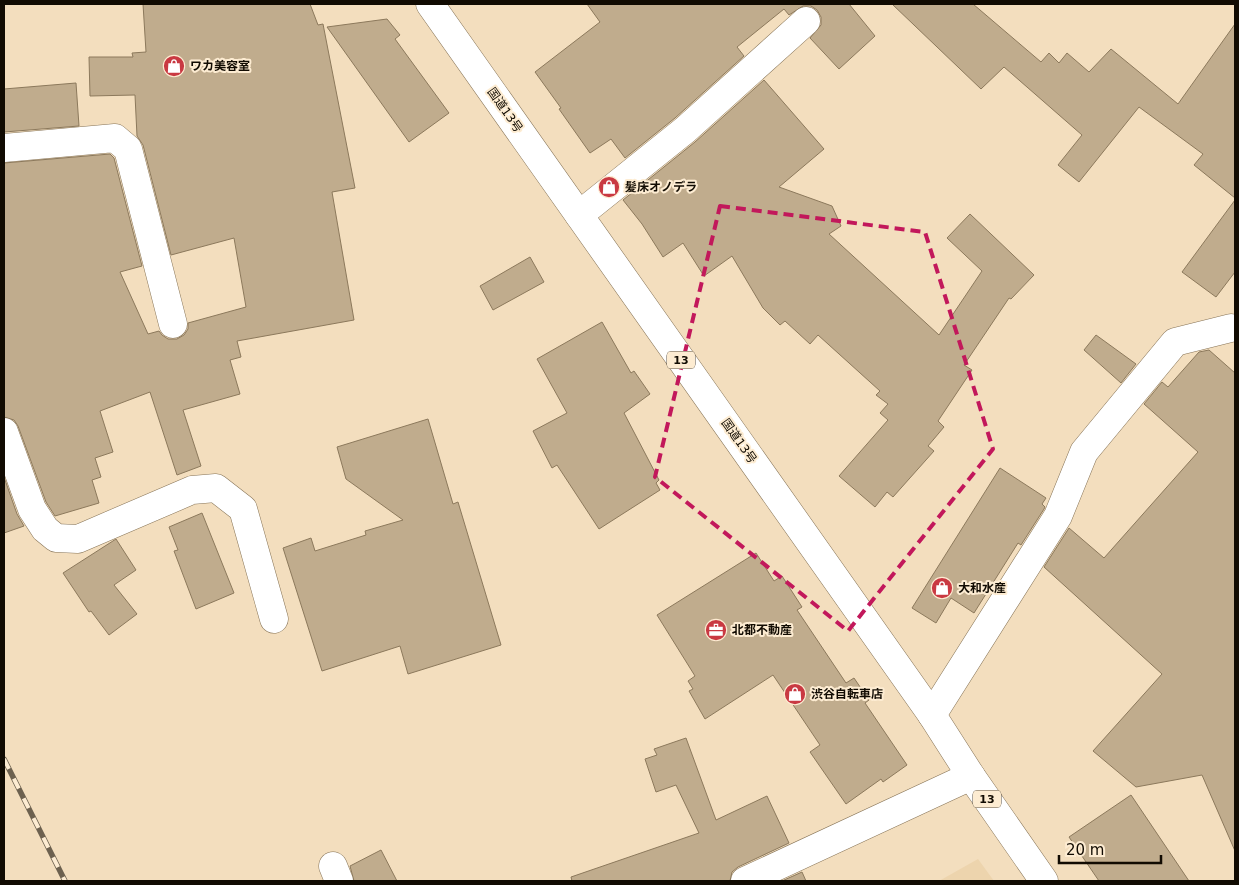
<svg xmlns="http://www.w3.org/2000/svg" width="1239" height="885" font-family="'DejaVu Sans','Noto Sans JP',sans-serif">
<rect width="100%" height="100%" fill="#f3debe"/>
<!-- built -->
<path fill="#edd4ad" d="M978,859L994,881H939Z"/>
<!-- building -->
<g fill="#c0ac8d" stroke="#8c795c">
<path d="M143,4H310L318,25L323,24L355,188L332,192L354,320L237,341L241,357L230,360L240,394L183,410L201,466L177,475L150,392L100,411L113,452L95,458L101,477L92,480L99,503L55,516L46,502L18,426L14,420L4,417V163L110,154L114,158L142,266L120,272L148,334L159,331L162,335L168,339H177L184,335L188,329V323L246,307L234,238L171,255L143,145L137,136L135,95L90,96L89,57H133L132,53L146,52Z"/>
<path d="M587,4H849L875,36L839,69L810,38L821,25V17L817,10L811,6H803L789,15L784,9L737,47L744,56L675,118L625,158L611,139L590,153L559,109L561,108L535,72L600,22Z"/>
<path d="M892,4H973L1041,62L1049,53L1059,63L1067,53L1089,72L1111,49L1178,104L1235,24V198L1194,165L1203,154L1139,107L1079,182L1058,165L1082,135L1004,67L981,89Z"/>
<path d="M387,19L400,35L395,39L449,113L409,142L327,27Z"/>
<path d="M764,80L824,149L779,187L832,206L841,226L829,234L939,335L982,271L947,238L970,214L1034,275L1011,299L1009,298L964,365L972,370L938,421L944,427L928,446L934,451L893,497L887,492L875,507L839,476L888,420L880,413L888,404L876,395L880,391L818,335L810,344L785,321L780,325L763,308L732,256L704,276L683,243L663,257L642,224L623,200L695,142Z"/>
<path d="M76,83L79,126L4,132V89Z"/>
<path d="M1235,200V272L1216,297L1182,272Z"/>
<path d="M530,257L544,282L493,310L480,286Z"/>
<path d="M602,322L631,373L634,371L650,394L624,413L659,480L656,483L660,490L599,529L557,465L552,468L533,431L567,413L537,359Z"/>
<path d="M1096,335L1136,364L1121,383L1084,350Z"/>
<path d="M1209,350L1235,373V851L1202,775L1136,787L1093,751L1162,674L1044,567L1069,528L1104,558L1198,452L1144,404L1162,382L1168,387L1199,352Z"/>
<path d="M428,419L453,504L458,502L501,645L408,674L400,646L322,671L283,548L311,538L315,551L366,535L365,531L403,520L346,479L337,447Z"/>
<path d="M1000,468L1046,498L1042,504L1045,507L1044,509L1021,545L1018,543L974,613L951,598L936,623L912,608Z"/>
<path d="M4,477L17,514L24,526L4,533Z"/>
<path d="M202,513L234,593L196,609L174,551L178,550L169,527Z"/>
<path d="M116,539L136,570L114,585L137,614L109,635L91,611L89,612L63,573Z"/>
<path d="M756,553L774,581L782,576L802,607L797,610L846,683L854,678L869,700L865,703L907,765L883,782L881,779L846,804L810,752L820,745L773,675L705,719L689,691L693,689L688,681L695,676L657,615Z"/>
<path d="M686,738L716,820L767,796L789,843L738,867L732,872L730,881H572L571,877L699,833L676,785L656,792L645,759L657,755L654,749Z"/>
<path d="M1131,795L1189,881H1099L1069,837Z"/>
<path d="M381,850L397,881H354L350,866Z"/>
<path d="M802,872L806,881H782Z"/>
</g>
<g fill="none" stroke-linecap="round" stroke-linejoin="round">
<!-- minor casing -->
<g stroke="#877457" stroke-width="29">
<g id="minor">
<path d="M4,148L115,138L128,149L173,324"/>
<path d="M579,215L685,130L806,21"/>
<path d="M4,432L32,509L45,529L56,538L78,539L192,490L216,488L243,509L274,619"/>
<path d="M932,715L1058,516L1084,452L1175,342L1231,328"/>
<path d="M333,866L339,881"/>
<path d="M745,881L971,776"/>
</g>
</g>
<!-- trunk casing -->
<g stroke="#877457" stroke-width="29">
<path id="trunk" d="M430,4L932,715L971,776L1044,881"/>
</g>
<!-- minor -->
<use href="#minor" stroke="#fff" stroke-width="28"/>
<!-- trunk -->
<use href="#trunk" stroke="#fff" stroke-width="28"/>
<!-- rail casing -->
<g stroke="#6d614f" stroke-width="5.5">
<path id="rail" d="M4,759L65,881"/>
</g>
<!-- rail -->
<use href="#rail" stroke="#fdecd2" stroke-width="4" stroke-dasharray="11" stroke-linecap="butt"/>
</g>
<!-- marked area -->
<path fill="none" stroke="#c2185b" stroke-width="4" stroke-dasharray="10 6" stroke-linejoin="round" d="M720,206L925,232L993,449L848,631L655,477Z"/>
<!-- icons -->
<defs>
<g id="shop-disc" transform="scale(1.125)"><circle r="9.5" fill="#c93942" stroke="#fdecd2"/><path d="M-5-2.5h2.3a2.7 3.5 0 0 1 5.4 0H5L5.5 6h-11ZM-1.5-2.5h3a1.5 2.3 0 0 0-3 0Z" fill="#fff"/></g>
<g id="office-disc" transform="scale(1.125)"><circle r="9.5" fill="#c93942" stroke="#fdecd2"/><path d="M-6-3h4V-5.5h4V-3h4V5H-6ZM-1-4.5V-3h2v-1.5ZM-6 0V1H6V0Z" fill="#fff"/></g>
</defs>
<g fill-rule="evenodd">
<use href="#shop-disc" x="174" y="66"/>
<use href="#shop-disc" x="609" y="187"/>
<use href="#shop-disc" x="942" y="588"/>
<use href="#office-disc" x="716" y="630"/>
<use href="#shop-disc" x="795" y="694"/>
</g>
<g text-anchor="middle" stroke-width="4" stroke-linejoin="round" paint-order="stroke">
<!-- shield labels -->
<g fill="#fdecd2" stroke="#584e40" stroke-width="1">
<rect x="667" y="351.5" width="28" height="17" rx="4"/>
<rect x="973" y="790.5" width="28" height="17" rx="4"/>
</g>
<g font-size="11" font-weight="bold" fill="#110b02">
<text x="681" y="364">13</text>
<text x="987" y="803">13</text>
</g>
<!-- poi labels -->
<g font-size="12" font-weight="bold" fill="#110b02" stroke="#fdecd2" text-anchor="start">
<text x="190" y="70">ワカ美容室</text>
<text x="625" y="191">髪床オノデラ</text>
<text x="958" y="592">大和水産</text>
<text x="732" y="634">北都不動産</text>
<text x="811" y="698">渋谷自転車店</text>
</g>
<!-- street labels -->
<g font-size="12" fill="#110b02" stroke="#fdecd2">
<text transform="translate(505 110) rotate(55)" y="4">国道13号</text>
<text transform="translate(739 441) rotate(55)" y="4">国道13号</text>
</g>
</g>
<!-- border -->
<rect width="1239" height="885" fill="none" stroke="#110b02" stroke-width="10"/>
<!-- scale -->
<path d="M1059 855v8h102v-8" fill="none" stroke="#110b02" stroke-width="2.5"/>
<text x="1066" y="855" font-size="15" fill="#110b02" stroke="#fdecd2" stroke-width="4" paint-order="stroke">20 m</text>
</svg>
